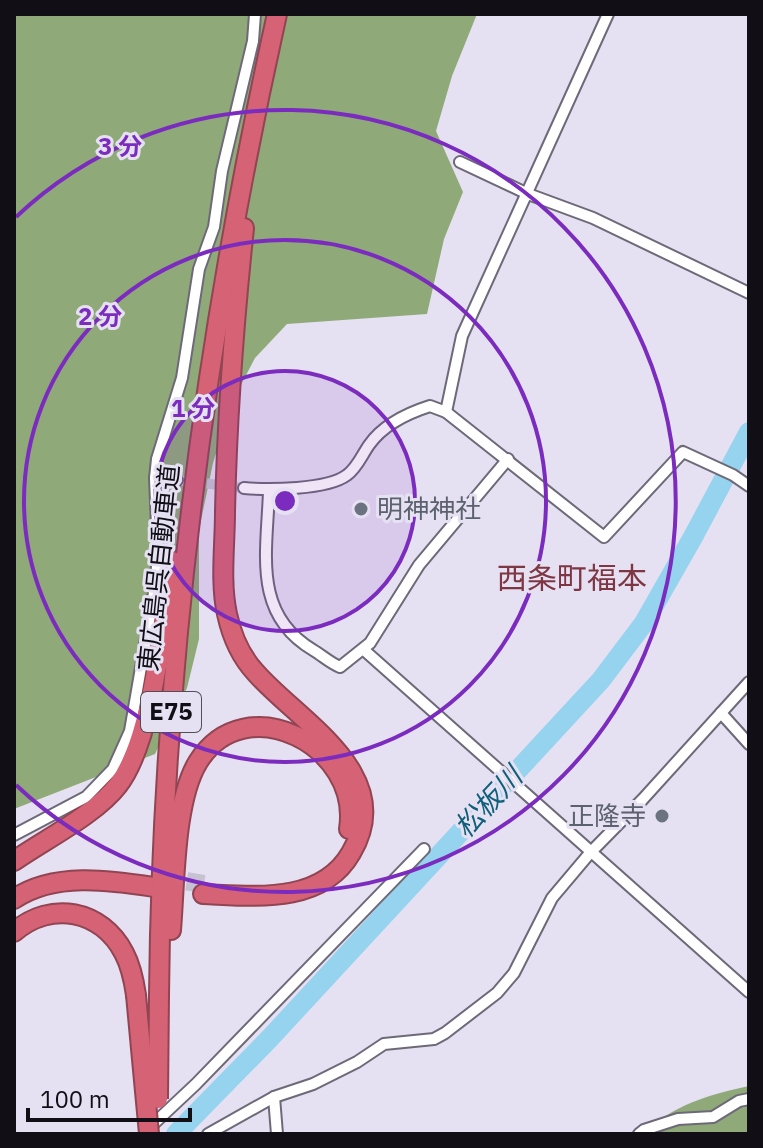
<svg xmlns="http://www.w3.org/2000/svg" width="763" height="1148" font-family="'IBM Plex Sans','Noto Sans JP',sans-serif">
<rect width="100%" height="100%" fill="#e6e1f2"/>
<!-- forest -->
<g fill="#90a979">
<path d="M14,14H477L452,76L436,131L463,192L444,239L427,314L287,324L255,358L231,404L213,463L199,530V639L187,688L155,754L14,809Z"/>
<path d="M749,1086V1134H642C674,1105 707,1095 749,1086Z"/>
</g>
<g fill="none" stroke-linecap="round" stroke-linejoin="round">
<!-- river -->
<path stroke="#95d3ee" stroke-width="20" d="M176,1134L270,1038L601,680L644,623L693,537L749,432"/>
<!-- minor-tunnel -->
<path stroke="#c6c2d1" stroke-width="10" stroke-dasharray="10 5" stroke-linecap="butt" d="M177,480L244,488"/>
<!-- motorway-tunnel -->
<path stroke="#c6c2d1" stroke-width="18" stroke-dasharray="18 9" stroke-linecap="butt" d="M160,877L204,884"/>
<!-- minor casing -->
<g stroke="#6d6978" stroke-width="14">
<g id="minor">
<path d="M608,14L462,336L446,412L604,537L683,452L733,475L749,486"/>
<path d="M460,162L528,194L593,218L749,293"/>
<path d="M155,478L177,480"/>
<path d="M244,488C268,490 327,490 347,475C357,468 362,455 369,445C383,425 408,413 430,406L446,412"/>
<path d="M269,491C267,552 252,614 313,650C323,656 330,663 340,667L370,643L419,565L508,459"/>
<path d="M364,650L749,992"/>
<path d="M721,713L749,744"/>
<path d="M14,835L86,797L113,769L130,731L156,581L158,550L155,478L157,459L182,378L199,269L214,227L222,171L253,41L255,14"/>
<path d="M274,1097L277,1134"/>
<path d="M147,1130L196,1084L424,849"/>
<path d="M208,1134L274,1097L313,1084L357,1062L384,1044L434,1039L445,1033L497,993L514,973L552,898L590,853L643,799L749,682"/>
<path d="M639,1134L644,1130L678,1119L713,1117L739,1101L749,1099"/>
</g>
</g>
<!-- motorway casing -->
<g stroke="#914553" stroke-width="22">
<g id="motorway">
<path d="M14,861C44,840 96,814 118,785C153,740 163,620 173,561"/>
<path d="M203,894C253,896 321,905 351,853C398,774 299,722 256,673C240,656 232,637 227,614C220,582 225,545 225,512C227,417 234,322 244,228"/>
<path d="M14,899C54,872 109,880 154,887"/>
<path d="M171,930C175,883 174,801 198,762C245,686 362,746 349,829"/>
<path d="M14,932C51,900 102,910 124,953C131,966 134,981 136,995"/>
<path d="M159,995C162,665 205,337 277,14"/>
</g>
</g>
<!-- minor -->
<use href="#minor" stroke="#fff" stroke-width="10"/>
<!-- motorway -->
<use href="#motorway" stroke="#d66275" stroke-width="18"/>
<!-- motorway-bridge casing -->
<g stroke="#914553" stroke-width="22" stroke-linecap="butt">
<g id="motorway-bridge">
<path d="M136,995L149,1134"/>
<path d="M158,1099L159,995"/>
</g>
</g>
<!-- motorway-bridge -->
<use href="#motorway-bridge" stroke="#d66275" stroke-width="18"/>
</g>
<!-- distance rings -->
<circle cx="285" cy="501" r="130" fill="#7b2cbf" fill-opacity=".12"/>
<g fill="none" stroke="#7b2cbf" stroke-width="4">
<circle cx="285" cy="501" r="130"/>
<circle cx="285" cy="501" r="261"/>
<path d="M16 217A391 391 0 1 1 16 785"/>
</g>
<!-- markers -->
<g fill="#6b7280" stroke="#e6e1f2" stroke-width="3">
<circle cx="361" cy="509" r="8"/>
<circle cx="662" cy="816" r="8"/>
</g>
<g text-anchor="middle" stroke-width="6" stroke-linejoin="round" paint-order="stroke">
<!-- shield labels -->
<rect fill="#e6e1f2" stroke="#514e57" stroke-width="2" x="141" y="692" width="60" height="40" rx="6"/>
<g font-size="24" font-weight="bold" fill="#110f15">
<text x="171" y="720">E75</text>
</g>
<!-- worship labels -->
<g font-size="26" fill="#5b616d" stroke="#e6e1f2" text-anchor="start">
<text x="377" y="518">明神神社</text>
<text x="646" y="825" text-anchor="end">正隆寺</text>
</g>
<!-- street labels -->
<g font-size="26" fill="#110f15" stroke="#e6e1f2">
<text transform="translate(159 568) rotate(-84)" y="9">東広島呉自動車道</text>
</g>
<!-- water labels -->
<g font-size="28" font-style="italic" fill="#0f5f7a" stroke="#e6e1f2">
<text transform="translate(488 802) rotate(-47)" y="10">松板川</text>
</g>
<!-- quarter labels -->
<g font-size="30" fill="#7e3642" stroke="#e6e1f2">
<text x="572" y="589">西条町福本</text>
</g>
</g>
<circle cx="285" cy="501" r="12" fill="#7b2cbf" stroke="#e6e1f2" stroke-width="4"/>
<g font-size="24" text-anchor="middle" font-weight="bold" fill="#7b2cbf" stroke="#e6e1f2" stroke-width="6" stroke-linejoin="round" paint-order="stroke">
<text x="120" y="155">3 分</text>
<text x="100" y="325">2 分</text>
<text x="193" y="417">1 分</text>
</g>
<!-- border -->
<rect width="763" height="1148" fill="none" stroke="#110f15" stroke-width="32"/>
<!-- scale -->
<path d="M28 1108v12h162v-12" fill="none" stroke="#110f15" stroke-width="4"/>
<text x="40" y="1108" font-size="24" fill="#110f15" stroke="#e6e1f2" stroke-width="6" paint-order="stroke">100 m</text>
</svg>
